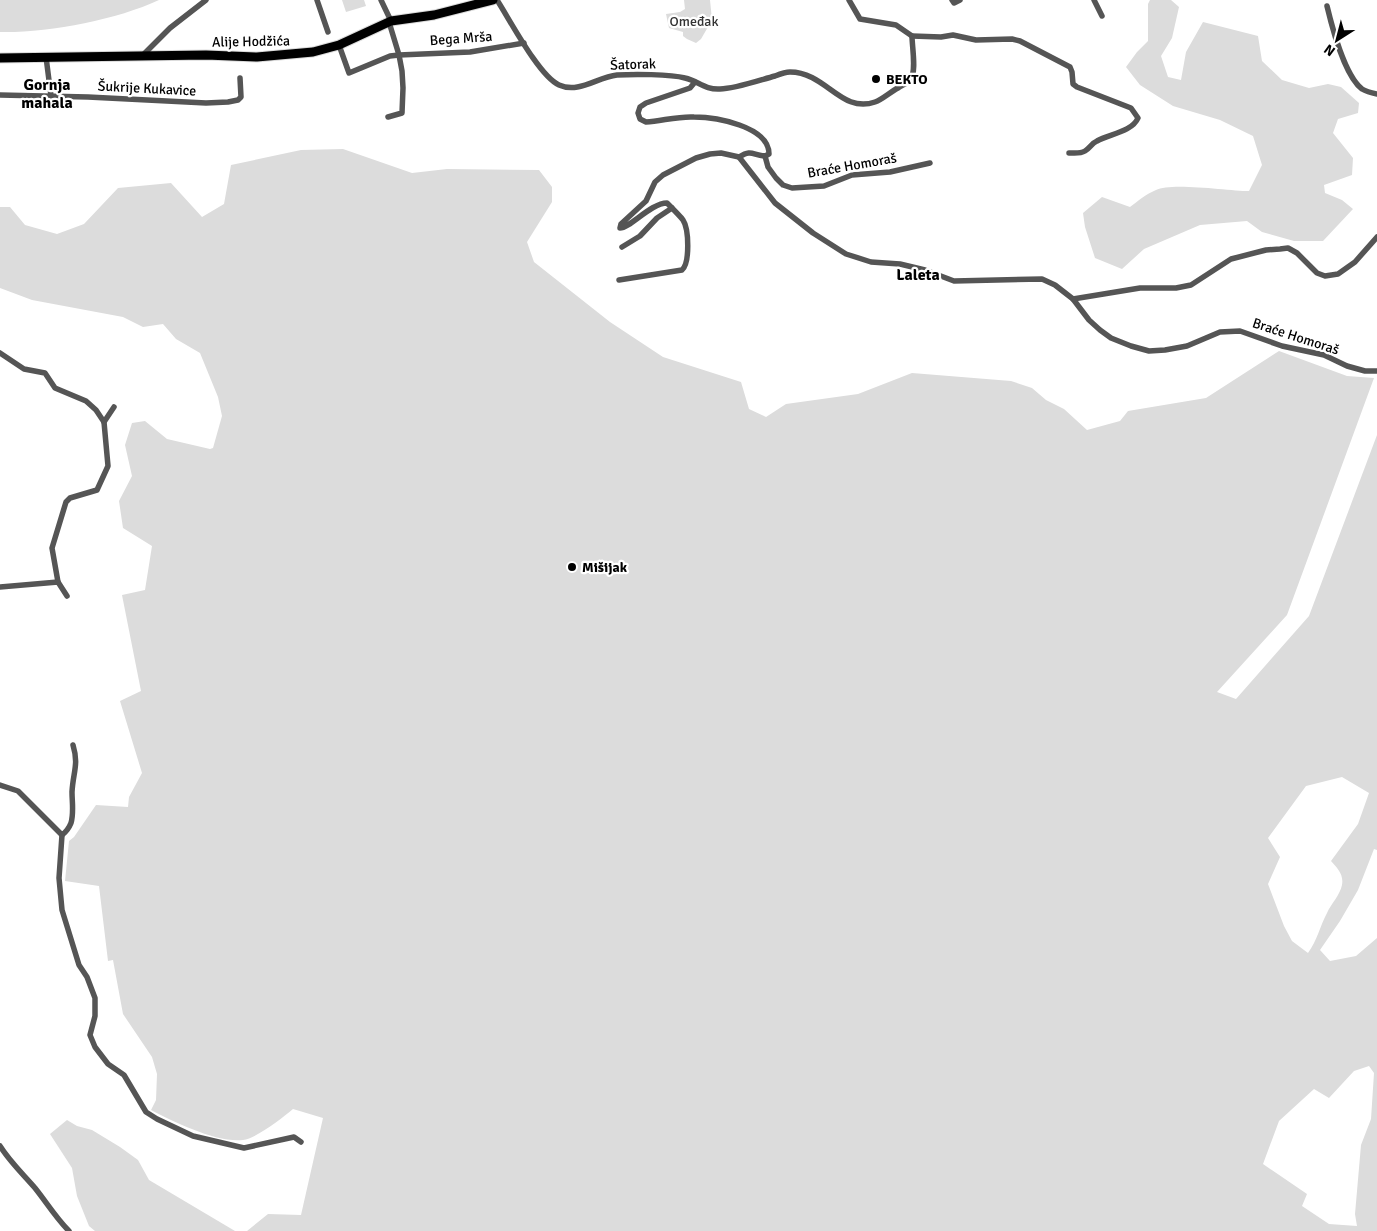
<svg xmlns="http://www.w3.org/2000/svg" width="1377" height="1231" font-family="Signika,sans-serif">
<rect width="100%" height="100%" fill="#fff"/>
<!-- green -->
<g fill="#dcdcdc" fill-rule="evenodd">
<path d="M0,0H159C116,20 48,33 0,32Z"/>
<path d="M342,0H364L366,6L346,12Z"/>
<path d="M684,0H710L712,20L701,39L696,43L687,39L683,36V32L669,28L666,14L680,12L685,9Z"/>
<path d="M1150,0H1171L1179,7L1172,38L1161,56L1168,77L1181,80L1186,52L1203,22L1258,36L1262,61L1282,80L1309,88L1328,84L1341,87L1359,103L1358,113L1338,119L1333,133L1353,158L1352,175L1324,185L1325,193L1342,200L1353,209L1323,241H1294L1262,232L1247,221L1200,225L1144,249L1122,269L1095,258L1085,227L1083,213L1102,197L1130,207C1138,201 1146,194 1156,190C1171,182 1229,191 1249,191L1262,165L1253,136L1220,120L1173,106L1140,85L1126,67L1137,52L1148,41V4Z"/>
<path d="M343,149L412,173L447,169L539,170L552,187V202L527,242L534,262L610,322L663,357L741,382L749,409L766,417L786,404L858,394L912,373L1011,381L1032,388L1046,400L1064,409L1087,430L1120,421L1128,411L1206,398L1279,351L1347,376L1374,378L1287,615L1217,692L1236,699L1309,616L1377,435V850L1374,849L1358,890L1340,921L1320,950L1330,961L1356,956L1377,938V1231H247L268,1214L301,1215L323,1118L293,1109C282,1118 257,1138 243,1140C217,1143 174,1122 151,1110L156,1100L157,1074L152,1057L123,1014L113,960L108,961L99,886L65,881L69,841L74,837L96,805L128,807L129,797L142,773L120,701L141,691L122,595L145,590L152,546L123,528L119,501L132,476L125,445L132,423L145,421L167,439L210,449L213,448L222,416L218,397L200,353L176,339L163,324L143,327L123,317L32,300L0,288V207H10L25,225L57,234L84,224L118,188L171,183L202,217L224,204L231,165L301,150ZM1342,777L1369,793L1358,824L1331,861C1337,868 1344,874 1342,885C1340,895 1331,904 1327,913C1320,926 1317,941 1308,953L1292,941L1284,926L1268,884L1280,857L1268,838L1306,786ZM1369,1066L1374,1073L1371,1119L1361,1145L1355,1214L1357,1226L1329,1224L1302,1206L1307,1194L1263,1164L1279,1121L1314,1089L1329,1098L1354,1071Z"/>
<path d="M67,1120L77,1126L92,1130L120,1147L138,1160L149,1180L235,1231H95L89,1226L77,1196L72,1168L50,1134Z"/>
</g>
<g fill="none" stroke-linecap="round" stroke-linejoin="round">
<!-- primary casing -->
<g stroke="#dbdbdb" stroke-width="11">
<path id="primary" d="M0,58L206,55L257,57L313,52L339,45L391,21L434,15L493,0"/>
</g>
<!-- minor -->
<g stroke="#555" stroke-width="5.5">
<path d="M317,0L328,32"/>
<path d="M381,0L391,21"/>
<path d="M497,0C510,20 539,76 559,85C579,94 597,77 617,75C633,74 670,74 685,78C698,81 705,90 720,89C735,89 760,80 775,76C780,74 785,72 790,72C826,72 841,114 875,102C883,99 890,92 898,88C902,85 907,84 910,80C917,73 912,47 912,36L896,25L860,19L849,0"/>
<path d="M952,0L954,3L960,0"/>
<path d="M1094,0L1102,16"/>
<path d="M1327,6C1332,27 1345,76 1362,89C1367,92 1372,93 1377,94"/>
<path d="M912,36L941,37L953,35L976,40L1012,39L1020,41L1070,67L1072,72L1073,84L1077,87L1131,108L1138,118C1132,132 1109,134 1097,141C1092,143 1090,148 1085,151C1080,154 1075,153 1069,153"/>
<path d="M339,45L349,73L390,56L399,55L470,52L524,43"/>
<path d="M142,56L170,28L206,0"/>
<path d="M46,57L51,96"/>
<path d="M695,82L690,88L646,103L640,107L638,113L640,119L646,122C662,121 678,116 694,117C715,117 769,126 769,154L765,156C752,155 752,149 739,157L775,203L813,233L846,254L871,262L900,264L925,270L954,281L1042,279L1055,285L1073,299L1089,320L1100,330L1111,338L1131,346L1149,351L1165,350L1187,346L1220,332L1240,331L1282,346L1324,355L1347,366L1365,371H1377"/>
<path d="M0,95L88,97L206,103L228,102L238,100L241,97L240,78"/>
<path d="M388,117L402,113L403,88L402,71L399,55L389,22"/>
<path d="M765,156L768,167L776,178L783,185L792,188L824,186L852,175L890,172L930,163"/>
<path d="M622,247L640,236L657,218L672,208"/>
<path d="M619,280L682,270C690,263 689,229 683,220C681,217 670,206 667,203C651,203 630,228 620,228L621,224L646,201L655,182L663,175L696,158L710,154L721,153L739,157"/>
<path d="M1073,299L1140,288H1176L1191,285L1231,259L1266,250L1280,249L1288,248L1297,253L1317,273L1325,276L1338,274L1355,262L1377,237"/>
<path d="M0,353L24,369L45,373L55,388L86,401L96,410L104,422L108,466L97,490L70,498L66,502L52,548L58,582"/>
<path d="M104,422L114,407"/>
<path d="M0,587L58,582L67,596"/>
<path d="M0,785L18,791L62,835C66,832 69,828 71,823C74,813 72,802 72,792C73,772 79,765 73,745"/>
<path d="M62,835L59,878L62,910L79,965L87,977L95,998V1016L90,1035L95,1047L108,1064L124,1075L146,1112L157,1119L193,1136L244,1148L294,1137L301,1142"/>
<path d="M0,1146C10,1162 23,1174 35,1188C47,1203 56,1218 69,1231"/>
</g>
<!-- primary -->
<use href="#primary" stroke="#000" stroke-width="9"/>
</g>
<!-- markers -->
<g fill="#000" stroke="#fff" stroke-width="2">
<circle cx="876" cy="79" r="5"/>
<circle cx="572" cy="567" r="5"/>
</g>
<g text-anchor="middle" stroke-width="4.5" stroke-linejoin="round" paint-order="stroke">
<!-- park labels -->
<g font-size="14" fill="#333" stroke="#fff">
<text x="694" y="26">Omeđak</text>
</g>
<!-- street labels -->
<g font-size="14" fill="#000" stroke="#fff">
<text transform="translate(461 38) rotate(-4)" y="5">Bega Mrša</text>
<text transform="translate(251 41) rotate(-1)" y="5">Alije Hodžića</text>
<text transform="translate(633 64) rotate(-2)" y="5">Šatorak</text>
<text transform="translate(147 88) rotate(3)" y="5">Šukrije Kukavice</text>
<text transform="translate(852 165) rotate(-10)" y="5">Braće Homoraš</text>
<text transform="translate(1296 336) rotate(18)" y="5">Braće Homoraš</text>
</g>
<!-- poi labels -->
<g font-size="14" font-weight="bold" fill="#000" stroke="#fff" text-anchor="start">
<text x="886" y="84">BEKTO</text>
<text x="582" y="572">Mišijak</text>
</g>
<!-- quarter labels -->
<g font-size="16" font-weight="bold" fill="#000" stroke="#fff">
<text x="47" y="90">Gornja<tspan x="47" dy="18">mahala</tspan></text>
<text x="918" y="280">Laleta</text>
</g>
</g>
<!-- north arrow -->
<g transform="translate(1337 40) rotate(216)" stroke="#ffffff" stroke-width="4" paint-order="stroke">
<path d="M0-4L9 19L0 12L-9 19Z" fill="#000000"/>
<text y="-8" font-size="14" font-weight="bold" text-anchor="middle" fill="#000000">N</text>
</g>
</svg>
